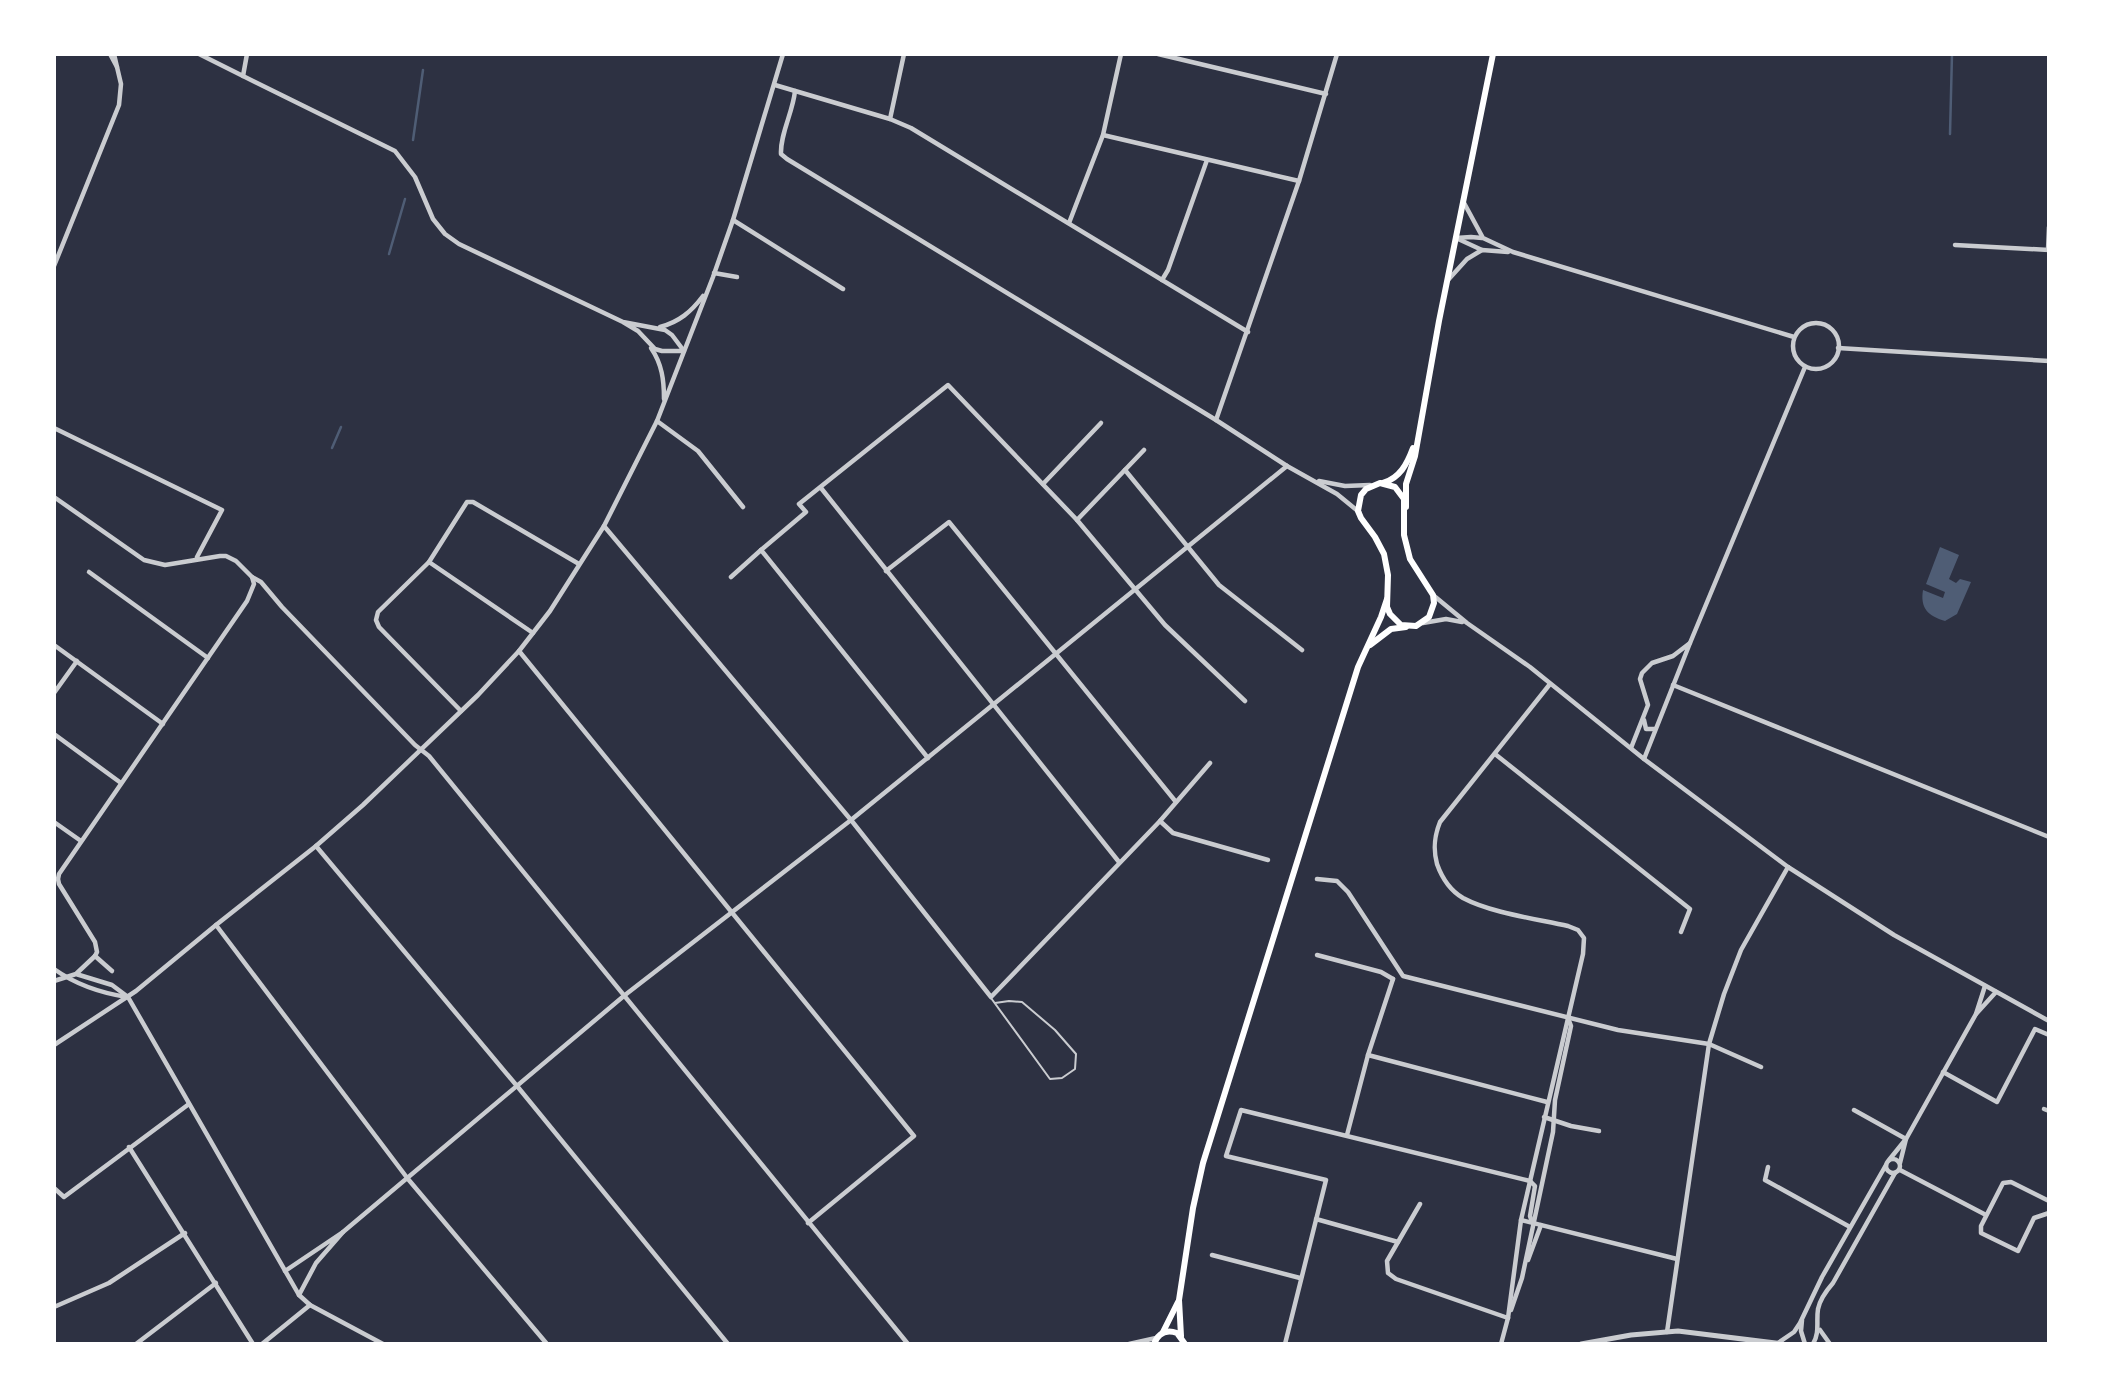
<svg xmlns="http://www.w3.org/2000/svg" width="2103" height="1398" font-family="Merriweather,serif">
<rect width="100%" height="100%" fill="#2d3142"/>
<!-- water -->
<path fill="#4f5d75" d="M1940,547L1959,555L1949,579L1956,583L1960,579L1971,582L1957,614L1945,621C1928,616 1920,608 1923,590L1943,598L1945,592L1926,584Z"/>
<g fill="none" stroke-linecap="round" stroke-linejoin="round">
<!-- stream -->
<g stroke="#4f5d75" stroke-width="2.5">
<path d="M1950,134L1952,54"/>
<path d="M413,140L423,70"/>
<path d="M389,254L405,199"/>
<path d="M332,448L341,427"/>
</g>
<!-- service -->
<path stroke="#caccd0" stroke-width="2" d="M991,998L1050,1079L1062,1078L1075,1069L1076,1054L1055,1030L1022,1002L1009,1001L995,1003"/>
<!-- minor -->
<g stroke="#caccd0" stroke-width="4.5">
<path d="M110,54L117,67L114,54"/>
<path d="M199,54L243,76L247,54"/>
<path d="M1158,54L1326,94"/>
<path d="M243,76L395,151L415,177L433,219L445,234L459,244L623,322L638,331L655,349L662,351H684L672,335L665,330L623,322"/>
<path d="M775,85L890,119L911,128L1248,332"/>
<path d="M795,91C793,112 780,134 781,154L787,159L1216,420L1287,466L1337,494L1359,512"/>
<path d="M890,119L904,54"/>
<path d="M1103,135L1299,181"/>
<path d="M1463,201L1483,238L1513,252L1794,337"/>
<path d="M733,220L843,289"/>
<path d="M1069,223L1103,135L1121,54"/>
<path d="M1456,238L1482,250"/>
<path d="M1456,238L1471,237L1482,238"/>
<path d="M1955,245L2049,250"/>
<path d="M2048,250L2049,227"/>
<path d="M54,266L119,105L121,84L117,67"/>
<path d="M714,273L737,277"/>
<path d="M1162,280L1168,270L1207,160"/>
<path d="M1448,280L1467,259L1482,250L1508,252"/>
<circle cx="1816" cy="346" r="23"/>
<path d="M660,327C679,322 691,312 703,296"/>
<path d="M651,348C662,364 664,380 664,399"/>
<path d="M1838,348L2049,361"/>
<path d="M1216,420L1299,181L1337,54"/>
<path d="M657,421L698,451L743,507"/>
<path d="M54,428L222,510L197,557"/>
<path d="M1125,470L1219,585L1302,650"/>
<path d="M1319,481L1345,486L1370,485"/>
<path d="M1043,484L1101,423"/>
<path d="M821,488L1119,862"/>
<path d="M54,497L144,560L165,565L220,556H226L236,561L252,577L261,582L282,607L415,745L429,756L908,1344"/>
<path d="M1077,520L1144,450"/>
<path d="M604,526L851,820L991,997L1160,821L1210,763"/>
<path d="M429,562L533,633"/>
<path d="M886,571L949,522L1176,802"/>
<path d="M89,572L208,658"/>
<path d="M731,577L761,550"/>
<path d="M1433,595L1467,623L1530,667L1644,759L1788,867L1894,935L2049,1021"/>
<path d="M1423,623L1446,619L1462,622"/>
<path d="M1690,643L1805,367"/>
<path d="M54,645L163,724"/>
<path d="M519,651L914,1136L808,1223"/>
<path d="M1673,685L2049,837"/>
<path d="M54,693L77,661"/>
<path d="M461,711L379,627L376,620L378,612L429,562L467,502H473L579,564"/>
<path d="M1644,720L1646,729H1655"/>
<path d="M54,734L121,783"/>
<path d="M1631,748L1648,705L1640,679L1642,673L1652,663L1673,656L1690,643L1644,759"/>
<path d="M1495,754L1690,909L1681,932"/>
<path d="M928,758L761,550L806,512L799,504L948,385L1077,520L1165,625L1245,701"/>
<path d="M1160,821L1173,833L1268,860"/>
<path d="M54,822L81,841"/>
<path d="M316,846L517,1086L728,1344"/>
<path d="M1317,879L1337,881L1348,892L1403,976L1618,1030L1709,1044L1761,1067"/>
<path d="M216,925L408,1179L547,1344"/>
<path d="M1317,955L1381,972L1393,979"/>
<path d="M95,956L97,952L95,942L59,884L58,879L59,874L247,601L254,584L252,577"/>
<path d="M95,956L112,971"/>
<path d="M54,969C75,984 101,993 127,997"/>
<path d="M77,973L95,956"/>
<path d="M54,981L76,974L112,985L128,997L299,1295L310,1305L383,1344"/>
<path d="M1985,986L1976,1014L1996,992"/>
<path d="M54,1045L136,991L216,925L316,846L363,805L478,695L519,651L550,611L604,526L657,421L713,277L733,220L783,54"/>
<path d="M1368,1055L1547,1102"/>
<path d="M1943,1072L1997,1102L2035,1029L2049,1035"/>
<path d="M2044,1109L2049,1111"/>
<path d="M1854,1110L1906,1139L1976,1014"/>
<path d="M1544,1117L1571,1126L1599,1131"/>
<path d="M1347,1135L1368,1055L1393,979"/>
<path d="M129,1147L253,1344"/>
<circle cx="1893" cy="1166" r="7"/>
<path d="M1889,1160L1906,1139L1900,1163"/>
<path d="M1768,1167L1765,1180L1850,1227"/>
<path d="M1900,1170L1986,1215"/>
<path d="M1530,1181L1535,1186L1530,1216L1532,1222"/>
<path d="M54,1188L64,1197L189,1104"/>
<path d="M2049,1201L2011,1182L2003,1183L1981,1226V1233L2018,1251L2034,1218L2049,1213"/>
<path d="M1420,1204L1387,1261L1388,1273L1396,1279L1508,1318"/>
<path d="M1316,1219L1398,1242"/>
<path d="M1521,1220L1677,1259"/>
<path d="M343,1232L625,995L851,820L1287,466"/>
<path d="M1212,1255L1300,1278"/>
<path d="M1528,1260L1541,1225"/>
<path d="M285,1271L343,1232L316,1263L299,1295"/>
<path d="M54,1307L109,1283L185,1233"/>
<path d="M1511,1310L1522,1278L1553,1132L1555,1100L1571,1026L1568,1018"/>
<path d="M1508,1318L1521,1220L1583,954L1584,938L1578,930L1568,926C1537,919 1491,913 1463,898C1451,891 1442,878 1437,864C1433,849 1434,837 1440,822L1550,684"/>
<path d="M1802,1320L1801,1331L1805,1344"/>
<path d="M1820,1330L1830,1344"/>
<path d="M1667,1332L1709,1044L1724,994L1741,950L1788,867"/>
<path d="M1778,1343L1794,1332L1800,1323L1822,1277L1886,1165"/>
<path d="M136,1344L216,1283"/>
<path d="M262,1344L310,1305"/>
<path d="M1129,1344L1156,1338"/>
<path d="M1285,1344L1326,1180L1226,1156L1241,1110L1530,1181"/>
<path d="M1501,1344L1508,1318"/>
<path d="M1813,1344C1820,1332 1816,1322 1818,1309C1820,1299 1826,1291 1833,1283L1895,1173"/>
</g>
<!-- tertiary -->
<path stroke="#caccd0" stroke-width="5" d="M1581,1344L1631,1335L1678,1331L1783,1344"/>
<!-- secondary -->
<g stroke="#fff" stroke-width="6">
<path d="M1380,483L1395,487L1404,499V535L1410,559L1433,595L1434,603L1429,617L1416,626L1401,625L1390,614L1387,607L1388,575L1384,554L1375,537L1361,518L1358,511L1361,495L1366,489Z"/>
<path d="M1383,483C1400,478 1407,464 1413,448"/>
<path d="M1406,507V484L1415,456L1439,321L1493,54"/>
<path d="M1370,645L1391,629L1406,627"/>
<path d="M1163,1332L1178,1302"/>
<path d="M1181,1336L1179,1300L1193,1208L1203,1163L1358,667L1381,617L1387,599"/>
<path d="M1154,1344C1158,1333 1166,1329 1177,1333L1185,1344"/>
</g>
</g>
<!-- border -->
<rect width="2103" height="1398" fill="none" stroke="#ffffff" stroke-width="112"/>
</svg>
